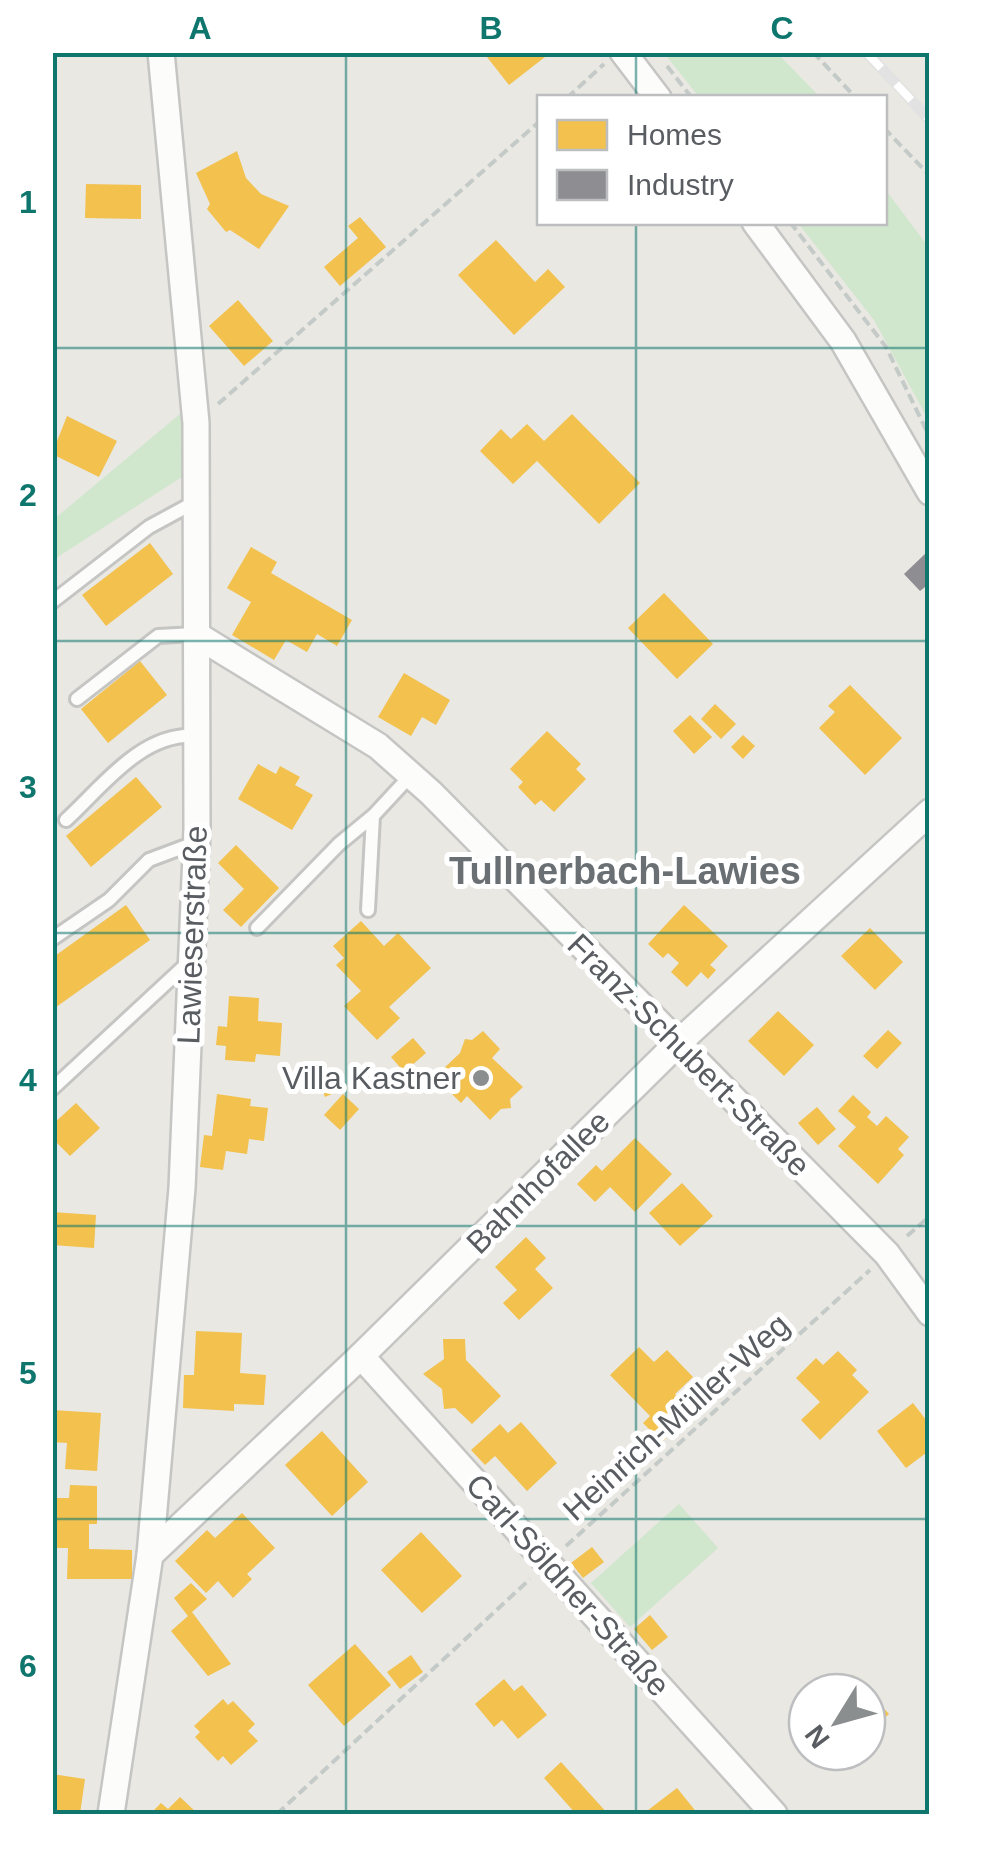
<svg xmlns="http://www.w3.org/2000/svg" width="982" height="1867" font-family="Helvetica,sans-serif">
<rect width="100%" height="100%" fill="#e9e8e3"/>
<!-- green -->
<g fill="#d0e6cd">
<path d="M664,53H777L820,97H699Z"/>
<path d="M885,189L929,248V421L874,320L798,223L884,222Z"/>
<path d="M186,409L188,473L53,560V520Z"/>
<path d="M679,1504L718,1548L630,1627L591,1583Z"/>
</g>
<!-- homes -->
<g fill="#f2c14e">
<path d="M483,52H541L545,57L509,85Z"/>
<path d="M237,151L246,178L261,194L289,206L259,249L230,230L226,232L207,209L210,204L196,173Z"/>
<path d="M86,184L141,185V219L85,218Z"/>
<path d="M360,217L386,247L340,286L324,267L358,238L348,226Z"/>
<path d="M496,240L535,282L548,269L565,287L514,335L458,275Z"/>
<path d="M238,300L273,341L244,366L209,326Z"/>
<path d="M572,414L640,483L599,524L537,461L513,484L480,451L501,429L511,439L527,424L544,441Z"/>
<path d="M67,416L117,441L99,477L52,454Z"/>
<path d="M150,543L173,574L106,626L82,595Z"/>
<path d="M251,547L277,562L271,573L352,620L337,646L317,634L307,652L286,640L274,660L232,635L251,602L227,588Z"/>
<path d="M664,593L713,644L677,679L628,628Z"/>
<path d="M140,661L167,695L108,743L81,709Z"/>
<path d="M404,673L450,700L436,725L422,717L411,736L378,717Z"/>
<path d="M850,685L902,738L865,775L819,728L835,712L828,706Z"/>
<path d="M715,704L736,724L721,739L701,719Z"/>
<path d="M690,715L712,737L694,754L673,731Z"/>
<path d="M547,731L581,764L576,769L586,779L554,812L541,800L535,805L518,787L523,782L510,769Z"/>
<path d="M743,735L755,746L743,759L731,747Z"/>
<path d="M258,764L276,774L280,766L300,777L295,785L313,795L292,830L238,799Z"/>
<path d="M136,777L162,807L91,867L66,836Z"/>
<path d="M236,845L279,888L241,927L223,910L244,889L218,863Z"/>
<path d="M126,905L150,940L52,1010V958Z"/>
<path d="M684,905L728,946L710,965L716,970L708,979L701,972L687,987L671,972L679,963L668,953L663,958L648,944Z"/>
<path d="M361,921L384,946L398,933L431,968L389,1007L400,1018L377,1040L344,1006L361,991L336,965L344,958L333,946Z"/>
<path d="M870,928L903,962L875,990L841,956Z"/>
<path d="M229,996L259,998L258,1021L282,1023L280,1056L256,1054L255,1062L225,1060L226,1046L216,1045L218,1026L227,1027Z"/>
<path d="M778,1011L814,1045L784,1076L748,1041Z"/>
<path d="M888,1030L902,1043L877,1069L863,1056Z"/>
<path d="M483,1031L500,1049L492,1058L523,1087L510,1099L511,1108L501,1109L490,1120L467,1096L461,1103L450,1092L456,1086L442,1070L460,1053L465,1039L472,1040Z"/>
<path d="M413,1038L426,1053L404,1072L391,1057Z"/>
<path d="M339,1073L346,1088L325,1097L319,1082Z"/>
<path d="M217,1094L251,1099L250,1106L268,1108L264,1141L249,1139L247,1154L226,1151L223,1170L200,1167L204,1135L212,1136Z"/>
<path d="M343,1094L359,1109L340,1130L324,1115Z"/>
<path d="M853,1095L871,1112L867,1117L877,1126L886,1116L909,1137L898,1149L904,1155L878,1184L838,1146L856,1127L838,1111Z"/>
<path d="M76,1103L100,1128L70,1156L52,1138V1125Z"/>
<path d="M817,1107L836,1129L818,1145L798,1123Z"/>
<path d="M635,1138L672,1174L635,1212L610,1187L595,1202L577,1184L596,1165L602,1171Z"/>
<path d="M682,1183L713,1216L680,1246L649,1213Z"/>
<path d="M52,1212L96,1215L94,1248L52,1245Z"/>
<path d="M526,1237L546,1258L535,1269L553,1288L519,1320L503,1303L517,1290L495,1267Z"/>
<path d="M196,1331L242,1333L240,1373L266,1375L264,1405L234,1404V1411L183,1408L184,1375H194Z"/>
<path d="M443,1339H465L466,1360L501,1396L472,1424L455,1408L444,1409L442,1389L423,1374L444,1359Z"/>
<path d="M639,1347L654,1362L667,1350L693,1377L675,1394L693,1413L662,1442L643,1423L650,1416L610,1375Z"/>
<path d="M838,1351L857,1370L852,1375L869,1392L820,1440L801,1420L820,1402L796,1378L816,1358L823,1365Z"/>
<path d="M913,1403L930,1425V1450L906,1468L877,1431Z"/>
<path d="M52,1410L101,1413L97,1471L65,1469L67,1443L52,1442Z"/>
<path d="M521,1422L557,1463L527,1491L495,1456L485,1465L471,1450L500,1424L508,1433Z"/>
<path d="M322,1431L368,1482L332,1516L285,1465Z"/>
<path d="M70,1485L97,1486V1524H89V1549L132,1550V1579H67L68,1548H52V1498H69Z"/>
<path d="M242,1513L275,1548L247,1574L252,1579L233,1598L218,1581L206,1593L175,1561L207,1530L215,1538Z"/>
<path d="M421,1532L462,1576L422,1613L381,1570Z"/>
<path d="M592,1547L604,1562L583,1578L571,1563Z"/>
<path d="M191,1583L207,1599L192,1612L231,1664L208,1676L171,1631L188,1616L174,1598Z"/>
<path d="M650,1615L668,1637L652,1650L634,1629Z"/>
<path d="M355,1644L391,1685L344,1726L308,1685Z"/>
<path d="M411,1655L423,1672L400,1689L387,1672Z"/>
<path d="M853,1675L889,1714L867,1734V1692H835Z"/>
<path d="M504,1679L514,1691L522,1685L547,1715L518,1739L502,1720L494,1727L475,1704Z"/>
<path d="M223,1699L228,1705L233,1701L255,1724L248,1731L258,1741L231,1765L223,1756L218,1761L195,1737L200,1732L194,1726Z"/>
<path d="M561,1762L608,1814H576L544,1778Z"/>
<path d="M52,1774L85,1779L80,1814L52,1810Z"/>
<path d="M677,1788L698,1814H643Z"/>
<path d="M180,1797L198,1814H150L161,1803L168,1809Z"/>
</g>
<!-- industry -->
<path fill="#8d8d92" d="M926,553L930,583L920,591L904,574Z"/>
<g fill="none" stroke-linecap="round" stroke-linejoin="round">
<!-- service casing -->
<g stroke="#c5c5c4" stroke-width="18">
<g id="service">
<path d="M52,602L149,527L195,502"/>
<path d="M77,699L158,636L195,634"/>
<path d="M66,820C103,786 142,732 196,736"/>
<path d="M368,910L373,816L411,775"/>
<path d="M257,928L339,844L373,816"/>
<path d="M52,939L109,900L149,860L197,842"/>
<path d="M52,1089L190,961"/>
</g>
</g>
<!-- minor casing -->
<g stroke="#c5c5c4" stroke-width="30">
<g id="minor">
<path d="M623,52L658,98"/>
<path d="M755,222L843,341L930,492"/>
<path d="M195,634L378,746L431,793L887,1254L930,1313"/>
<path d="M361,1356L774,1814"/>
<path d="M150,1555L361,1356L677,1044L930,812"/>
<path d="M111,1814L150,1555L182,1188L197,830L196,423L161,52"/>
</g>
</g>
<!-- path -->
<g stroke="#c4cac7" stroke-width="4" stroke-dasharray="10 5" stroke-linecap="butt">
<path d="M813,52L856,98"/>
<path d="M667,66L692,98"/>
<path d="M567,98L604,64"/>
<path d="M884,128L930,176"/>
<path d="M790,222L886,347L930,438"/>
<path d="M218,404L540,121"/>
<path d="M907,1236L930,1216"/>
<path d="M566,1546L870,1270"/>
<path d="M277,1814L530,1579"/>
</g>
<!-- service -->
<use href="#service" stroke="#fcfcfb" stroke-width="12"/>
<!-- minor -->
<use href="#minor" stroke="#fcfcfb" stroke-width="25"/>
<!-- rail casing -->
<g stroke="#e1e2e1" stroke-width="11">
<g id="rail">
<path d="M866,52L930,120"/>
<path d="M928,52L930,54"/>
</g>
</g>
<!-- rail -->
<use href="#rail" stroke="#fff" stroke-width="8" stroke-dasharray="22" stroke-linecap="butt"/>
</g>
<!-- grid -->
<path fill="none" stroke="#0f766e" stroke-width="2.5" stroke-opacity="0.55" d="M346,52V1814M636,52V98M636,222V1814M52,348H930M52,641H930M52,933H930M52,1226H930M52,1519H930"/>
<!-- markers -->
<circle fill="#8b8e8e" stroke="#fff" stroke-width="4" cx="481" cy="1078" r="10"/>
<g text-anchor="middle" stroke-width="10" stroke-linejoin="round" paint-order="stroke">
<!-- street labels -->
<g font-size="32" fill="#595d61" stroke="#fff">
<text transform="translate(192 935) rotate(-88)" y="11">Lawieserstraße</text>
<text transform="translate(689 1055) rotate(45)" y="11">Franz-Schubert-Straße</text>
<text transform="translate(538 1182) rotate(-45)" y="11">Bahnhofallee</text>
<text transform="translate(676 1417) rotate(-42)" y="11">Heinrich-Müller-Weg</text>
<text transform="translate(568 1585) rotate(48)" y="11">Carl-Söldner-Straße</text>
</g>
<!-- poi labels -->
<g font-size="32" fill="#595d61" stroke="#fff" text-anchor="end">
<text x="461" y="1089">Villa Kastner</text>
</g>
<!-- quarter labels -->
<g font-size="38" font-weight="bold" fill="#6a6f74" stroke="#fff">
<text x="625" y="884">Tullnerbach-Lawies</text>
</g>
</g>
<!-- border -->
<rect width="982" height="1867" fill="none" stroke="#ffffff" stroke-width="110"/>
<!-- legend -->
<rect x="537" y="95" width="350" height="130" fill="#ffffff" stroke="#bdbec0" stroke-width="2.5"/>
<rect x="557" y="120" width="50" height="30" fill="#f2c14e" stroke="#bdbec0" stroke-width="2.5"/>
<text x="627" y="145" font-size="30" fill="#595d61">Homes</text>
<rect x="557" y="170" width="50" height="30" fill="#8d8d92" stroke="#bdbec0" stroke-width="2.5"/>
<text x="627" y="195" font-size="30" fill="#595d61">Industry</text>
<!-- north arrow -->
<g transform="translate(837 1722) rotate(233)"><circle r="48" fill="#ffffff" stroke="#bdbec0" stroke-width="2.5"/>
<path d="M0-8L18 38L0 25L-18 38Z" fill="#8b8e8e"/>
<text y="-15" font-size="28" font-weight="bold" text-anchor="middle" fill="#595d61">N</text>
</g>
<rect x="55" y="55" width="872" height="1757" fill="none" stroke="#0f766e" stroke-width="4"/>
<g font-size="32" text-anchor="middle" font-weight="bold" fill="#0f766e">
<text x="200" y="39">A</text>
<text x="491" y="39">B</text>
<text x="782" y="39">C</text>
<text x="28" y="213">1</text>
<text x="28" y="506">2</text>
<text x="28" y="798">3</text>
<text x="28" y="1091">4</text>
<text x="28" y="1384">5</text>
<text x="28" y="1677">6</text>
</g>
</svg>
